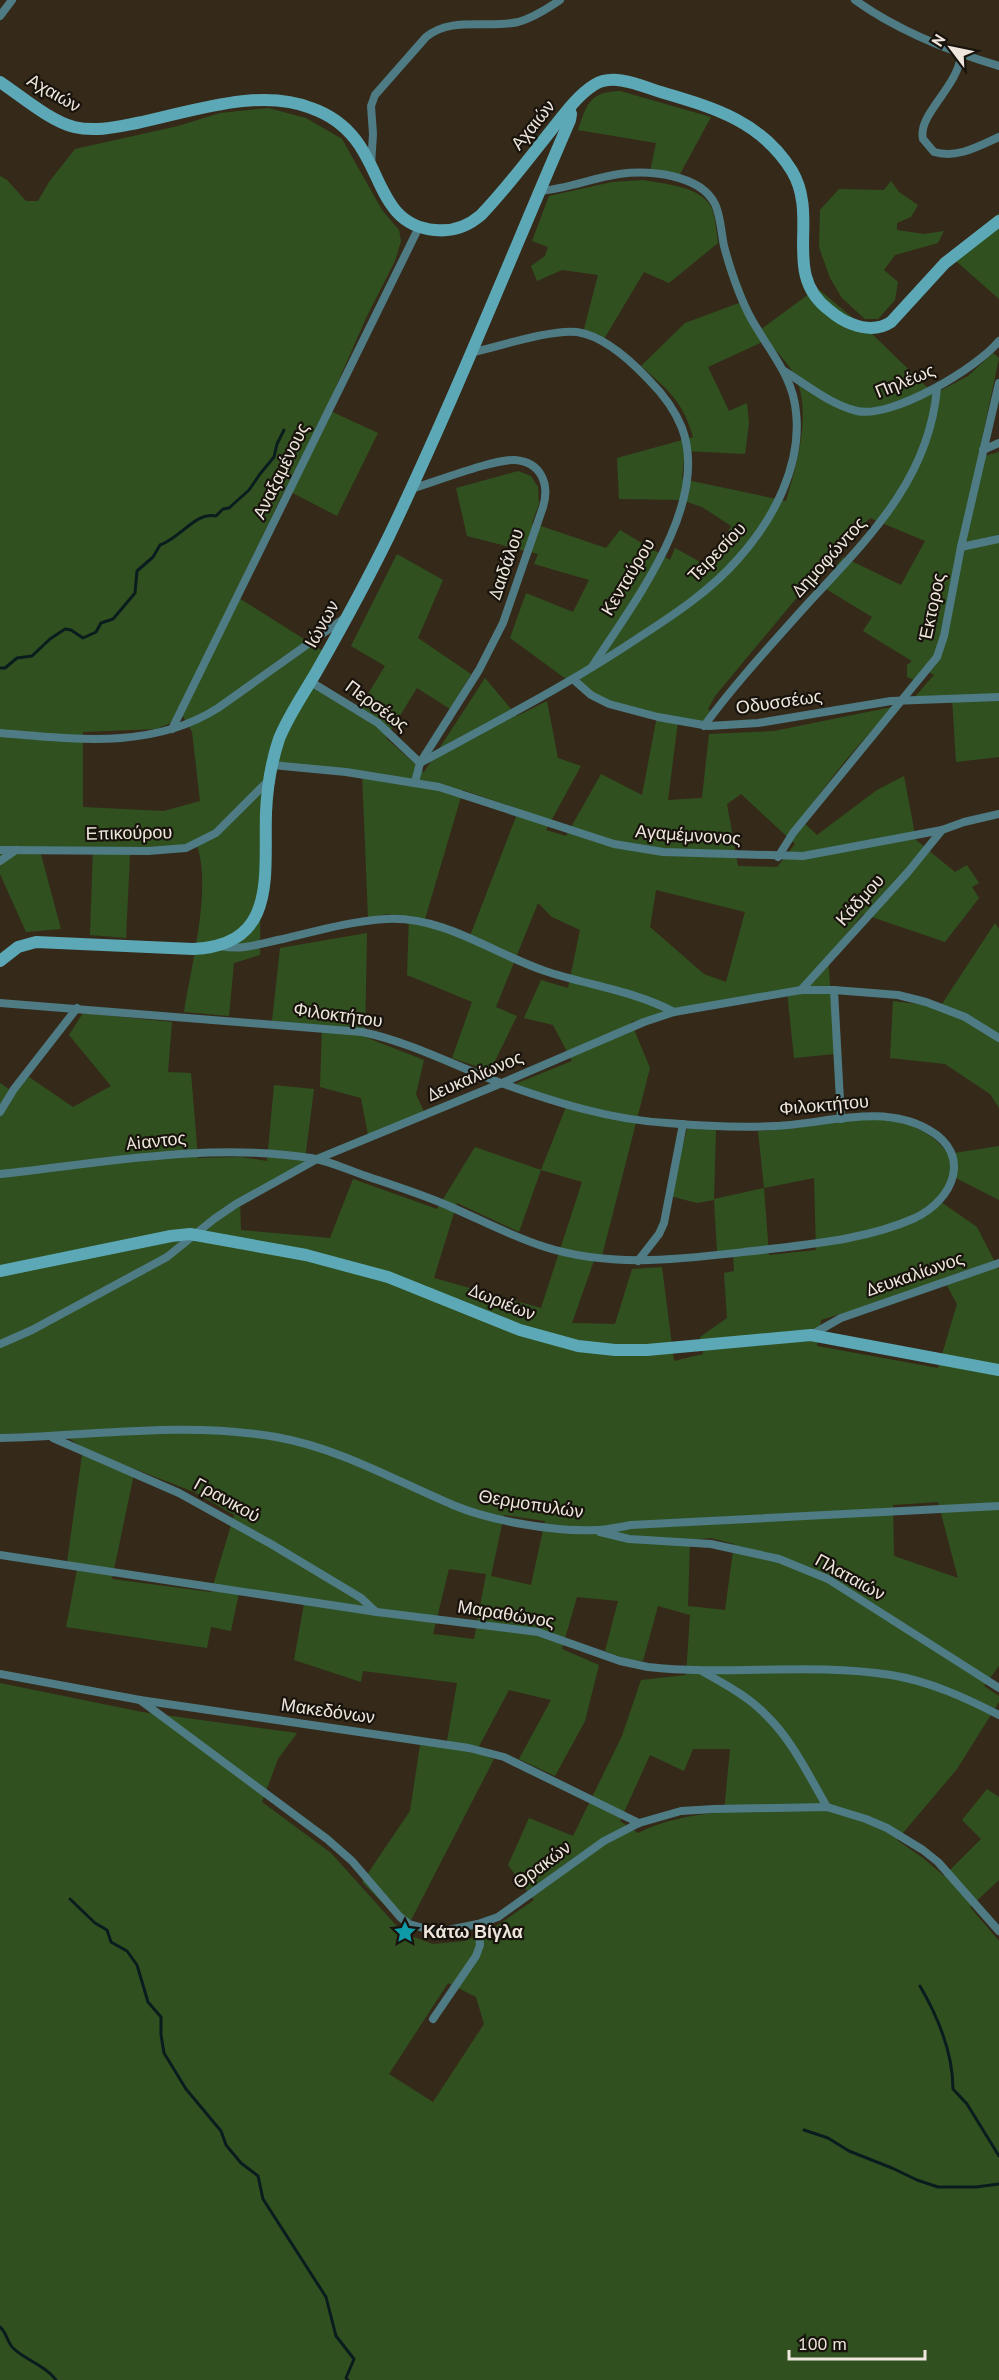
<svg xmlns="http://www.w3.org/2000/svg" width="999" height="2380" font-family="'PT Sans',sans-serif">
<rect width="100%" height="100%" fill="#352a19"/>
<!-- green -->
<g fill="#30511f" fill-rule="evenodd">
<path d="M620,91L711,117L679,176L650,172L656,143L578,130C587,104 589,92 620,91Z"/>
<path d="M268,108L306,118L342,139L382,210L399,230L401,241L395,261L366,318L326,409L378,433L337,516L285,489L234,595L323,651L307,683L356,714L385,666L351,646L397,554L443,580L418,638L471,674L450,709L417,688L386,738L424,772L485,678L517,716L547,701L558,758L581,766L546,830L566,836L601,774L642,795L657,716L605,699L566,679L510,638L526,593L573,612L589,580L534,564L538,554L467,536L456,488L518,471L531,476L538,487L539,504L532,523L606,548L620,530L670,560L675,548L709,567L731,526L702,507L681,500L619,499L617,458L693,437C683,401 668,390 641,366L685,323L739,303L756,333L817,288L871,333L934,394L968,376L993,353L999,358L978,458L999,452V757L956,762L952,698L913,699L934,675L925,670L914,680L907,677V665L912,661L863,631L872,617L821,586L843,557L901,585L925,541L870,518L819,571L715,696L708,709L712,713L701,726L678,721L668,800L702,798L709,734L774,731L892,707L845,761L800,819L817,835L877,790L904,776L916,840L955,872L967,865L979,883L972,887L979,898L945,942L863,914L828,956L835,1054L794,1058L787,991L692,1007L631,1022L650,1068L602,1256L596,1255L572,1323L615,1324L632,1269L662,1267L674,1361L703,1354L700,1337L727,1318L724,1273L734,1271L733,1252H717L714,1200L697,1203L670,1196L687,1129H716L714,1199L764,1188L758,1131C817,1130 907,1095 948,1154L999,1146V1200L952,1176L938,1200L977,1227L999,1270V1666L984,1686L999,1696V1702L957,1769L897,1840L923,1858L944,1876L981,1839L962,1820L987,1789L999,1797V1880L970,1907L999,1941V2380H0V1683L142,1712L297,1733L278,1759L262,1802L331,1853L403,1933L433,1944L465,1941L498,1925L534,1900L508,1865L529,1818L573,1836L622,1736L641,1680L686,1675L690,1615L658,1606L643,1661L626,1659L605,1651L618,1601L577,1597L562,1649L599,1665L585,1721L555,1776L519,1759L551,1700L509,1690L476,1752L494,1759L407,1928L362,1882L410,1811L420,1745L446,1747L457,1683L363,1671L361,1682L294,1660L305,1598L240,1588L231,1631L211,1627L207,1648L66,1627L78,1565L67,1562L83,1448L60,1432L0,1434V1083L12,1091L29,1077L73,1107L111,1086L69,1035L83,1013L172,1022L168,1072L191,1073L198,1158L240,1157L267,1161L274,1085L314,1089L304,1167L240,1199L241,1230L330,1238L353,1179L437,1209L475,1147L541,1170L568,1102L515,1084L572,1061L553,1025L524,1018L541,980L568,988L580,930L552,917L538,903L496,1007L517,1016L490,1071L452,1058L472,1002L407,975L409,917L387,914L368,918L362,772L269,762L261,810L260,955L234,963L229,1016L184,1012C191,967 212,887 197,846L130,854L126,938L90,935L93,848L39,847L61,929L26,932L0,874V176L7,180L26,201H38L49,182L75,149L178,126L220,113ZM767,340C775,350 784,359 791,369C815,406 797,463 786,501L682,479L685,451L745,454L749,423L747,403L729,411L708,367ZM178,708L192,732L200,801L164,811L83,807V732L156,729L171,723ZM463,790L519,809L470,936L425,919ZM741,794L795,844L777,867L738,866L727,804ZM656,890L745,912L726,982L704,974L650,927ZM541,1170L582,1182L541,1308L434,1278L457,1203L519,1232ZM814,1178L816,1250L769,1255L764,1188ZM945,1282L957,1304L938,1368L817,1346L821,1320ZM135,1469L194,1492L234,1515L211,1592L112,1579ZM938,1502L958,1578L894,1556L893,1505ZM504,1515L545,1521L531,1585L491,1576ZM711,1538L734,1544L725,1610L688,1606L690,1540ZM449,1569L486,1574L474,1639L433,1634ZM693,1749H730L724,1812C693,1815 666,1819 638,1833L620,1821L650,1755L684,1771ZM448,1983L476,1997L484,2024L433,2102L389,2074Z"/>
<path d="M644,180C664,184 698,186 710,205C716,215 716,232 718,243L669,283L644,272L604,339L584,329L598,275L562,270L537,281L531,266L545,256L548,247L532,241L549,196L612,182Z"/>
<path d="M891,181L899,192L918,205L911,217L897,223V230L924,234L944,231L938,243L895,255L884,270L898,282L895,300L878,319H865L842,298L830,278L819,247L820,210L839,189L884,190Z"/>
<path d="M999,213V299L948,254Z"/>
<path d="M995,923L999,929V1108L990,1094L945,1064L890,1058L893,1001L940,1007Z"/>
<path d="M367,933L365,1037L424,1060L416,1094L424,1112L368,1135L361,1098L320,1087L322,1026L272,1021L280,948Z"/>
</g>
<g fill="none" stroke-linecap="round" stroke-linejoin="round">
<!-- stream -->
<g stroke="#0b1c1e" stroke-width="3">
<path d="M0,668H5L17,658L32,656L50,639L65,629L71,630L83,638L96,632L101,623L113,619L135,593L137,571L153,557L160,545C181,538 196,511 216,516L223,509L229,508L249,490L260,474L274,457L277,444L284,430"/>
<path d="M70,1899L95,1923L107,1930L111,1942L127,1951L137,1965L148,2002L161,2017V2035L164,2053L186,2089L221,2131L226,2145L241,2163L258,2176L263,2199L326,2297L336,2336L354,2359L346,2378L348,2380"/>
<path d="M920,1986C938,2017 953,2053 953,2089L967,2104L999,2156"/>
<path d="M804,2130L828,2138L849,2151L892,2168L917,2180L938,2187H976L999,2184"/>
<path d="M0,2327C7,2333 7,2342 13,2348C25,2360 45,2365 56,2380"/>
</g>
<!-- street -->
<g stroke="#4e7b84" stroke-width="8">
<path d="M855,0C898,31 949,51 999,66"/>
<path d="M0,16L12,0"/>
<path d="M961,55C958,87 917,115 923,139L934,152C957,159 979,146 999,137"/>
<path d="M371,165L373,134L371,106L375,95L426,37C451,16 488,29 518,22C533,18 547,9 560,0"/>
<path d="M470,353C498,347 550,329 577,332C604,336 631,361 648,379C662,393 675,410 682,428C711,505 631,606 592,667"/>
<path d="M784,371C807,385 831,405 857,411C892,419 977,368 999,341"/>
<path d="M983,450L999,443"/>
<path d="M411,489C435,482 493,459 515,460C541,462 550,484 543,507L503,623L479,670L420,763L415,782"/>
<path d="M961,547L999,539"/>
<path d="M574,680L591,695L609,704L658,717L709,726L758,723L891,701L999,697"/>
<path d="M311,682L378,723L420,763C495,722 570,684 641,636C675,614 711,590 738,559C773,520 802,466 796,412C793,379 774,357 758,330C750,318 744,305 739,292C733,277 728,261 724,246C721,232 721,217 715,204C700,174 649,170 619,174C592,178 567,189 540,191"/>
<path d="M704,726C734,685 769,647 802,610C863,543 929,483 937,388"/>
<path d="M172,729L419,227"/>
<path d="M0,733C74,739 152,750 218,708L346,617"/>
<path d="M272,765L346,772L439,787L614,844L663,852L803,856L942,830L964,822L999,814"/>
<path d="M0,850L148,851L186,848L216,833L269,780"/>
<path d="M778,857L793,833L937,657L944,636L961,547L999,383"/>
<path d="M0,861L16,850"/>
<path d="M221,946C242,951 262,943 283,939C317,931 351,921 386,919C444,916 492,953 545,971C587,985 635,991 674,1012"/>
<path d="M801,990L908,872L942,830"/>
<path d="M834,990L841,1119"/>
<path d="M0,1003L362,1032C410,1042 455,1066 501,1083C554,1102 611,1120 668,1123C703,1126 740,1128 775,1126C825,1124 883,1103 929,1130C973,1155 953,1200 915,1218C868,1239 813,1244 762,1250C689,1258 614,1270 542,1246C511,1236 481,1220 451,1207C424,1195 395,1186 366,1176C348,1170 330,1161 311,1158C208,1142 103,1163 0,1174"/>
<path d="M0,1112L14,1089L77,1008"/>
<path d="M638,1261L659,1234L664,1223L683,1124"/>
<path d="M811,1335L841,1318L999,1263"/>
<path d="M0,1344L32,1330L167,1257L214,1219L236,1204L317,1159L502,1083L644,1022L674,1012L801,990H834L898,995L926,1002L965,1017L999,1038"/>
<path d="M0,1438C91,1436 185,1421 276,1437C339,1448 396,1481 453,1505C491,1521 555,1532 596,1530C607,1530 620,1527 631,1525L999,1506"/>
<path d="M53,1438L179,1493L271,1544L361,1598L376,1612"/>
<path d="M600,1532L629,1539L711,1544L779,1559L828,1579L999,1688"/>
<path d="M0,1555L377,1612L538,1632L620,1661L648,1667C728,1676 811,1662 891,1675C929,1681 966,1698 999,1715"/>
<path d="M702,1671C724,1684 748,1696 766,1715C792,1740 809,1776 827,1807"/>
<path d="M0,1674L140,1700L469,1748L504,1757L639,1823"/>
<path d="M140,1700L327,1839L352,1861L400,1917L409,1924L438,1932L478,1924L498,1917L604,1841L639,1823L681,1811L714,1809L827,1807L866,1819L887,1828L923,1850L938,1862L999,1931"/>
<path d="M433,2019L476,1956L480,1945L478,1924"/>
</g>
<!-- secondary -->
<g stroke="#5da8b6" stroke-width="12">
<path d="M0,82C21,96 50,121 74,127C95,132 116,127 137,123C190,112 260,87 311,108C328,114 344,125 355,139C383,174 382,225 435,230C453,232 467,227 481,215C507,188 530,157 553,128C565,113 578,95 594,85C614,72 643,87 664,93C715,108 762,122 792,171C820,218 781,274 829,310C836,316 843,321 852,324C865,329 879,330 891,322L945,263L999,221"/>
<path d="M0,961L18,947L36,942L193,949C278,945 264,876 266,813C267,788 271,763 279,739C289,714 305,692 318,669C343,625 367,581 389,536C454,400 510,259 570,120L571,114L569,109"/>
<path d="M0,1271L171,1236L190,1234L306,1255L388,1277L520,1330L578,1346L615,1350H647L811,1335L999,1370"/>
</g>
</g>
<!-- icons -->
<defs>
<g id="sight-bare" transform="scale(1.8)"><path d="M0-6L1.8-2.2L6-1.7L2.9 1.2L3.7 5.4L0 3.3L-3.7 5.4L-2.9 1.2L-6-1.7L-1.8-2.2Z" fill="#0f9aa8" stroke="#18130c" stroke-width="2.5" paint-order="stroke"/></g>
</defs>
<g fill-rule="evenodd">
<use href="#sight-bare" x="405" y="1932"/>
</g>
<g text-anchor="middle" stroke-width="4.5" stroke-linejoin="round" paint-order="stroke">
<!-- street labels -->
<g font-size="18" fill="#efe7dd" stroke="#18130c">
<text transform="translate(54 93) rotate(30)" y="6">Αχαιών</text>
<text transform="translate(533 125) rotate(-51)" y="6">Αχαιών</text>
<text transform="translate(905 381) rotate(-22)" y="6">Πηλέως</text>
<text transform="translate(281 471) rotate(-64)" y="6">Αναξαμένους</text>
<text transform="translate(717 552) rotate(-46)" y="6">Τειρεσίου</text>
<text transform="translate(829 557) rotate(-48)" y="6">Δημοφώντος</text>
<text transform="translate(506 564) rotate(-71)" y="6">Δαιδάλου</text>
<text transform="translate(628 577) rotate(-59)" y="6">Κενταύρου</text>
<text transform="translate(932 607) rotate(-78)" y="6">Έκτορος</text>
<text transform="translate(322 624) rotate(-61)" y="6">Ιώνων</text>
<text transform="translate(779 702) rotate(-8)" y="6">Οδυσσέως</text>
<text transform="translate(377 706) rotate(36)" y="6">Περσέως</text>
<text transform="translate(129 833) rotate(-1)" y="6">Επικούρου</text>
<text transform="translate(688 835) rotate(4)" y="6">Αγαμέμνονος</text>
<text transform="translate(860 900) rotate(-48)" y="6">Κάδμου</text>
<text transform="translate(338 1015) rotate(8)" y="6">Φιλοκτήτου</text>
<text transform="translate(475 1076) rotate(-23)" y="6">Δευκαλίωνος</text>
<text transform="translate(824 1105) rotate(-5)" y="6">Φιλοκτήτου</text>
<text transform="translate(156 1141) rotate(-6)" y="6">Aiαντος</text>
<text transform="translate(915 1274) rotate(-19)" y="6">Δευκαλίωνος</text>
<text transform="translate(502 1302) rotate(22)" y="6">Δωριέων</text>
<text transform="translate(227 1500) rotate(29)" y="6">Γρανικού</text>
<text transform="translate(531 1504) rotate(9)" y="6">Θερμοπυλών</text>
<text transform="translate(850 1577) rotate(29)" y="6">Πλαταιών</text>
<text transform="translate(506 1614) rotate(9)" y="6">Μαραθώνος</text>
<text transform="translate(328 1711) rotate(8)" y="6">Μακεδόνων</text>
<text transform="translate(542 1865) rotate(-37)" y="6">Θρακών</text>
</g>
<!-- poi labels -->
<g font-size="18" font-weight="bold" fill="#efe7dd" stroke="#18130c" text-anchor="start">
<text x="423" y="1938">Κάτω Βίγλα</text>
</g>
</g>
<!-- north arrow -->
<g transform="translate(951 48) rotate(302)" stroke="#18130c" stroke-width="4.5" paint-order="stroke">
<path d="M0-4.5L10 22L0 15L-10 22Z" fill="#efe7dd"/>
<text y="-9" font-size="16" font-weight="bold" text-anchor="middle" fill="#efe7dd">N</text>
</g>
<!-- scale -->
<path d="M789 2350v9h136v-9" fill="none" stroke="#efe7dd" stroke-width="3"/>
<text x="798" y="2350" font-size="18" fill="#efe7dd" stroke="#18130c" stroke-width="4.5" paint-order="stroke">100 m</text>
</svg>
